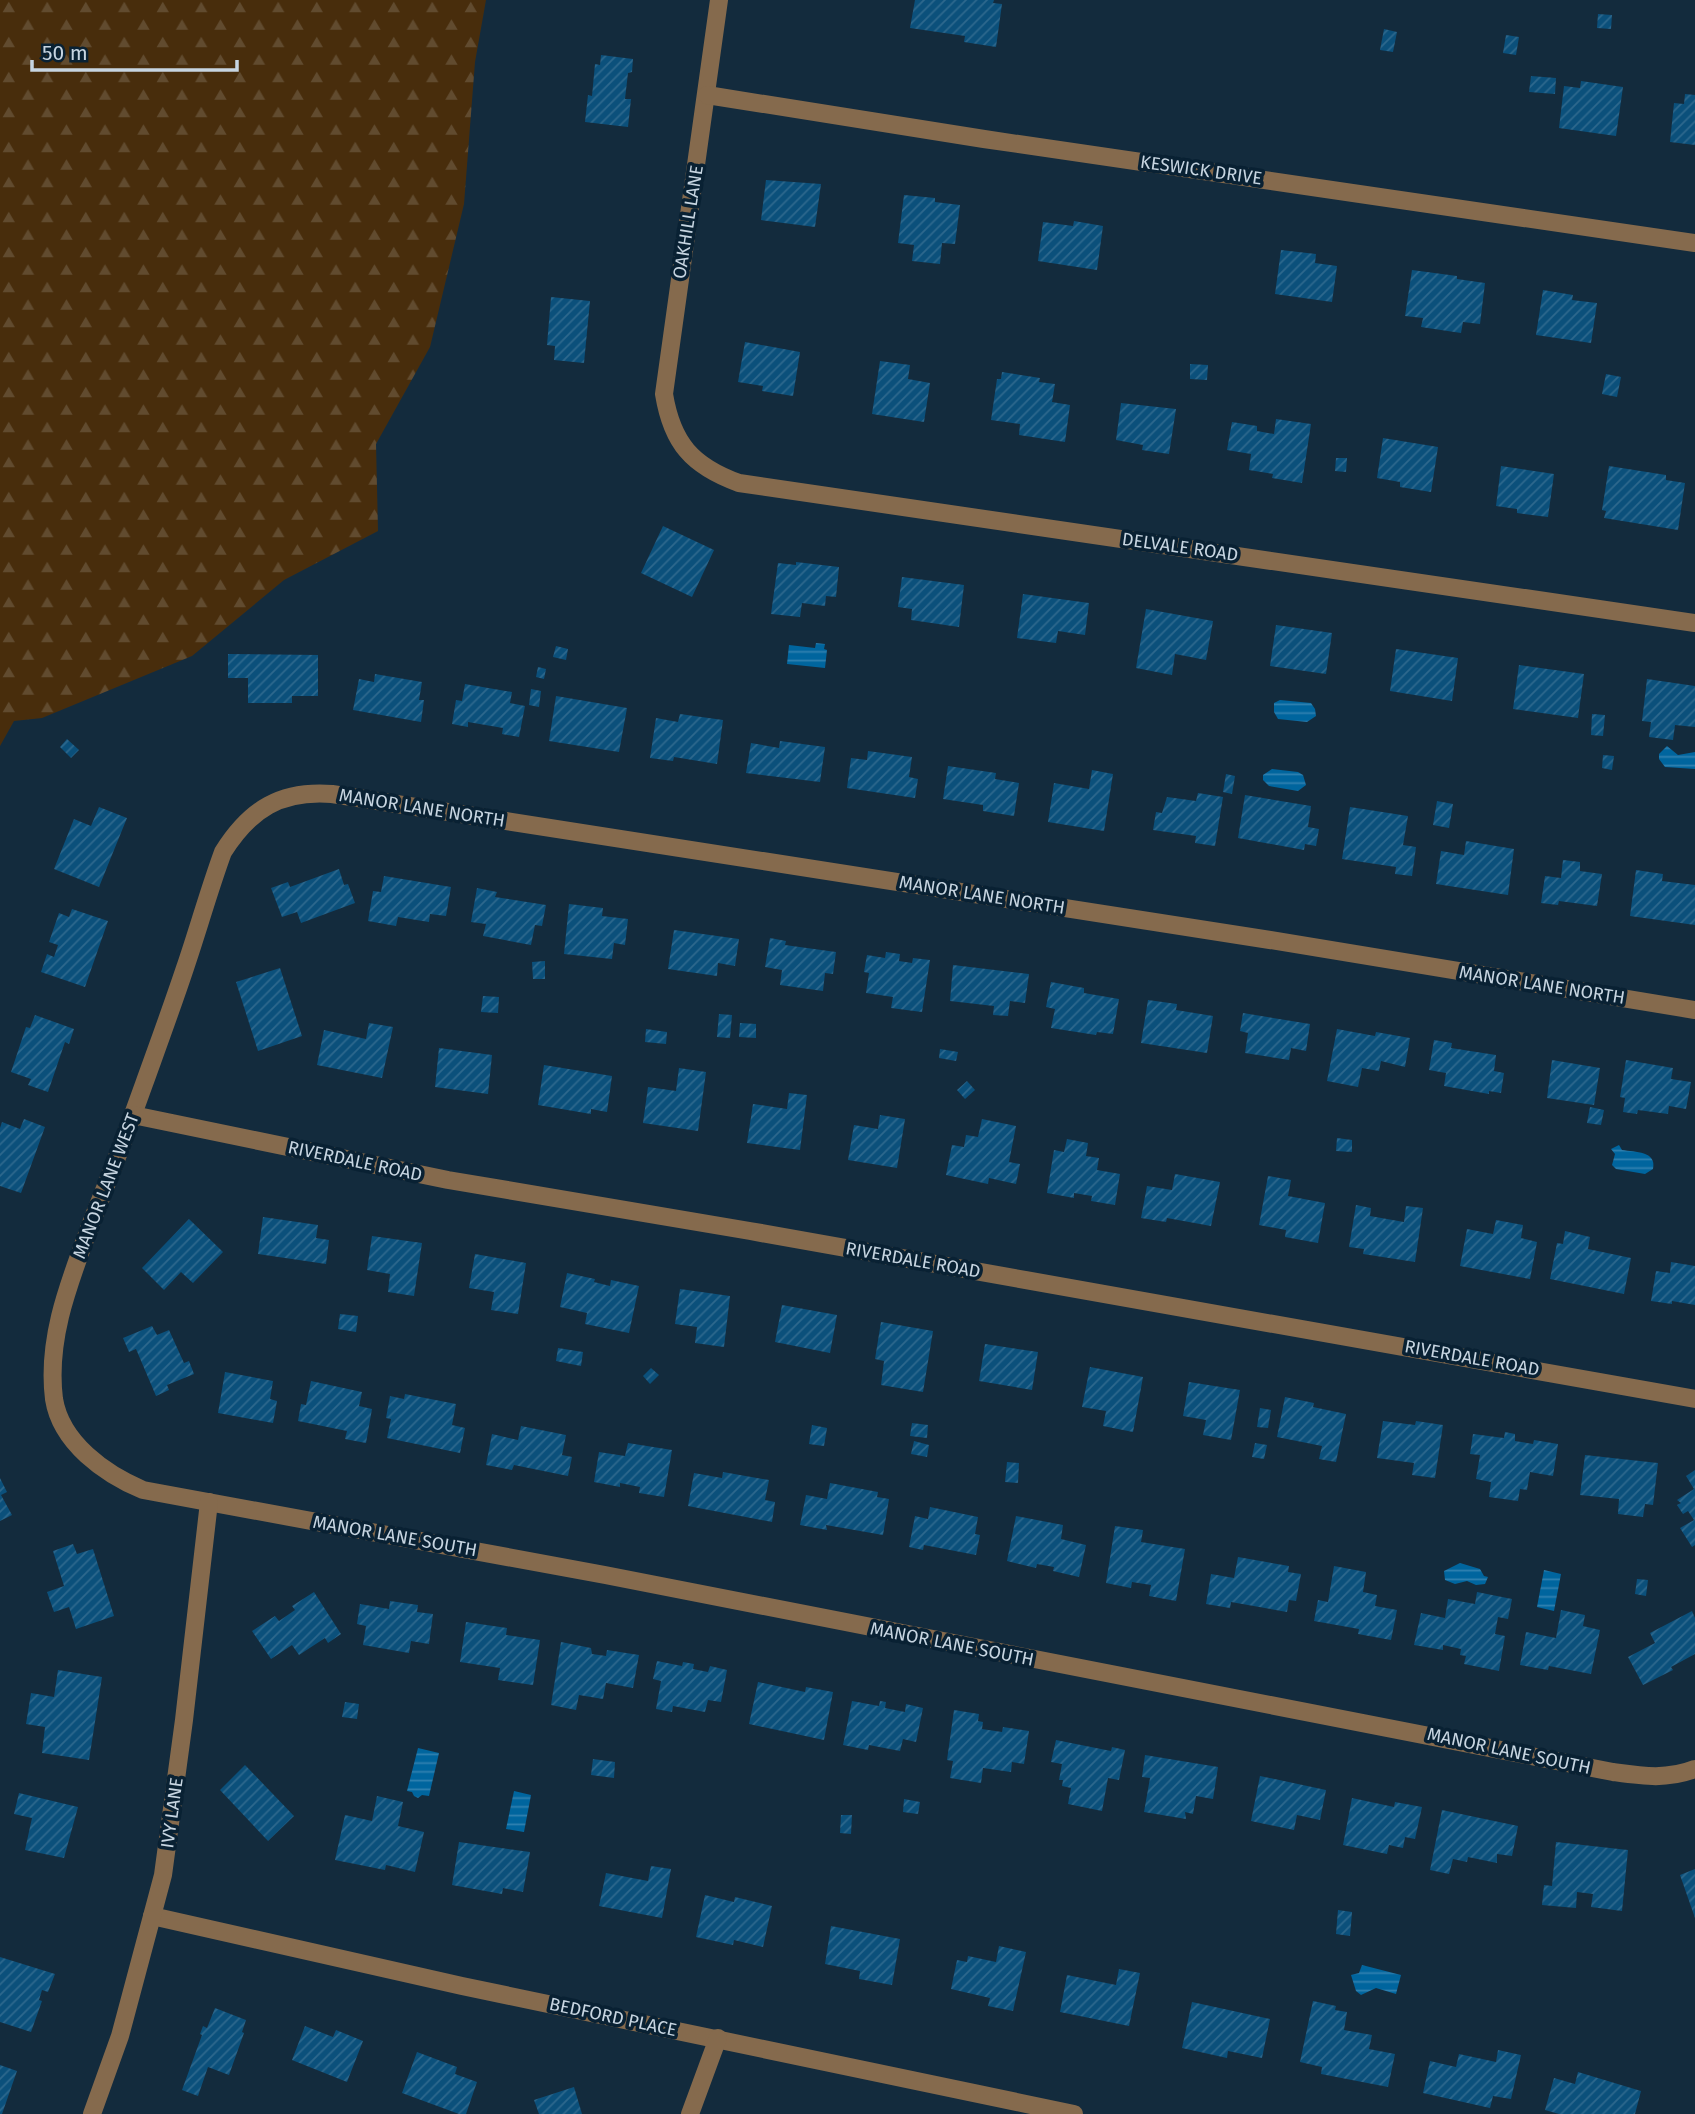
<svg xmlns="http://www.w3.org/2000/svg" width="1695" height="2114" font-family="'Fira Sans',sans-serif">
<defs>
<pattern id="forest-firs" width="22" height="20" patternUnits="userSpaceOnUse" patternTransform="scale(1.75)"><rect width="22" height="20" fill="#482d0c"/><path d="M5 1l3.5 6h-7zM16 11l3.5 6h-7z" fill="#614b2f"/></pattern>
<pattern id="water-rules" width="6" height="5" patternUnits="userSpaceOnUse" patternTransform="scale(1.75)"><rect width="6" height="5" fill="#00659e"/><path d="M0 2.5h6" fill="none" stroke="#3081b0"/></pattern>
<pattern id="building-hatch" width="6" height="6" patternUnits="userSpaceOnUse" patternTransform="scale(1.75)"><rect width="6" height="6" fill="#0b507b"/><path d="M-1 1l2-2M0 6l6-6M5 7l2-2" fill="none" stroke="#2d688d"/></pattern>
</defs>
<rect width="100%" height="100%" fill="#132b3d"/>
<!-- forest -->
<path fill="url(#forest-firs)" d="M0,0H486L475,62L464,204L430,347L376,444L378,531L284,580L192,656L42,718L14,721L0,746Z"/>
<!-- water -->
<g fill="url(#water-rules)">
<path d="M816,643L825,644L824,649L827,650L825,668L787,664L789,645L815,648Z"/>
<path d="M1280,700L1311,703L1315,709L1316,716L1307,722L1278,719L1274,712V703Z"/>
<path d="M1667,746L1678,755L1695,752V769L1665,767L1659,759V754Z"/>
<path d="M1272,769L1298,772L1303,775L1306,785L1298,791L1269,786L1263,780V775Z"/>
<path d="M1619,1145L1622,1150C1635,1152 1657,1151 1653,1169L1645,1174L1616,1169L1612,1165L1615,1154L1611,1149Z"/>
<path d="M1460,1563L1480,1569L1484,1576L1488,1577L1485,1584L1476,1585L1467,1581L1455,1584L1445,1580L1444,1571Z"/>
<path d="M1544,1570L1561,1574L1554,1611L1537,1607Z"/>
<path d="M418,1748L439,1753L429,1796L422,1795L418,1798L414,1796L412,1792L407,1791Z"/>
<path d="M514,1791L531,1795L524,1832L506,1829Z"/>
<path d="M1362,1965L1401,1975L1396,1994L1376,1988L1361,1995L1356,1991L1351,1975L1359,1973Z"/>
</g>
<!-- building -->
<g fill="url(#building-hatch)">
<path d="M915,0H994L993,3L1002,4L996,47L964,42L965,36L910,28Z"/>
<path d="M1598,14L1612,15L1611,29L1597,28Z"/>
<path d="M1384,29L1397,32L1393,52L1380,50Z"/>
<path d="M1506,35L1519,37L1516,55L1503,53Z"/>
<path d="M601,55L633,59L632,72L628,73L625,99H631L628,127L585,122L588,95L592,96L595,64L600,65Z"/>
<path d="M1531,76L1556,78L1555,94L1529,92Z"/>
<path d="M1581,81L1623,87L1616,136L1559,128L1564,86L1580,88Z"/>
<path d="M1685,94L1695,95V145L1670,142L1674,103L1684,104Z"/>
<path d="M766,180L821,184L815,227L761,220Z"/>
<path d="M904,195L935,198V202L960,205L955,244L942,243L940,264L912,261L914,245L898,243Z"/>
<path d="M1074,221L1103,226L1097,270L1038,261L1043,222L1073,226Z"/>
<path d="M1281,250L1316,254L1315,263L1337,266L1332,302L1275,294Z"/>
<path d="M1412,270L1457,276V279L1485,283L1480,324L1463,322L1461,333L1421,327L1423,318L1405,316Z"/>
<path d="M1543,290L1573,295L1572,300L1597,303L1591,343L1536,335Z"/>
<path d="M551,297L590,301L584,363L554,360L555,346L547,345Z"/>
<path d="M745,342L800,352L793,396L762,391L763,386L738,382Z"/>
<path d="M880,361L910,365L908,379L930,383L924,422L872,414Z"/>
<path d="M1190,364L1208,365L1207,380L1190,379Z"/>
<path d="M1002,372L1040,378L1039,382L1055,384L1052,402L1070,405L1065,442L1019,435L1020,424L991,420L997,379H1001Z"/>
<path d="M1606,374L1621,377L1617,397L1602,394Z"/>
<path d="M1121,403L1176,409L1169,454L1142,450L1143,445L1116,440Z"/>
<path d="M1276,419L1311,424L1302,483L1272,478L1273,474L1249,470L1251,454L1227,450L1232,422L1257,426V431L1274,434Z"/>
<path d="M1383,438L1438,447L1431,492L1400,487V482L1377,478Z"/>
<path d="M1336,458H1347L1346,472L1335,471Z"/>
<path d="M1501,466L1554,474L1548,517L1517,513V509L1496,506Z"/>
<path d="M1609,466L1666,475V480L1685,483L1678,530L1604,518L1606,511L1602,510Z"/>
<path d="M663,526L714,550L692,597L641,573Z"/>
<path d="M796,562L839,567L836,597L826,596L825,606L802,603L800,617L771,614L778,563L796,565Z"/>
<path d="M902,577L964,585L959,627L911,620L912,609L898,607Z"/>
<path d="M1023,594L1089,603L1085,635L1058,631L1056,643L1017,638Z"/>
<path d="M1146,609L1213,621L1206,660L1175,654L1172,675L1136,668Z"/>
<path d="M1276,625L1332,633L1326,674L1270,666Z"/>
<path d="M556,646L568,649L566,660L553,657Z"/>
<path d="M1396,649L1458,658L1452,701L1390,691Z"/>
<path d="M228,654L318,655V696H292V703H248V678H228Z"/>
<path d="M1519,665L1584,674L1578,718L1513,709Z"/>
<path d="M538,667L546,669L544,679L536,677Z"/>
<path d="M375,674L422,682L419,700H424L421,722L353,710L359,679L374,682Z"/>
<path d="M1647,679L1695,686V727L1675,725L1673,740L1649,737L1651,722L1642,721Z"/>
<path d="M465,684L512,692L510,703L525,706L519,737L502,734L503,728L468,722V727L452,724L456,700L462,701Z"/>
<path d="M531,689L541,691L539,707L529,705Z"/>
<path d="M556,696L627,708L619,752L549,741Z"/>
<path d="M680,714L723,720L717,764L674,757L673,761L650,758L656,718L678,722Z"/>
<path d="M1592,714L1605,715L1603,736L1591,735Z"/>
<path d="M67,739L79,750L71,758L60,747Z"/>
<path d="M780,741L825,747L820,782L746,773L751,743L779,748Z"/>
<path d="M868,751L912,757L909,777L918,779L915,798L847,788L851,758L867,760Z"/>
<path d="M1603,755L1614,756L1612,770L1602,768Z"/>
<path d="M948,766L996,773L995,779L1019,783L1014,816L983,811V805L943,799Z"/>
<path d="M1092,770L1113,774L1104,831L1048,822L1054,783L1089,789Z"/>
<path d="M1226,774L1235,776L1232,794L1223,792Z"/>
<path d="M1198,793L1223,797L1215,846L1195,843L1196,836L1153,830L1156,812L1162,813L1167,797L1196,801Z"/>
<path d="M1245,795L1311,806L1308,827L1319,829L1316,846L1305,844L1304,850L1238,838Z"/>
<path d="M1437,801L1453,804L1449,828L1433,825Z"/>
<path d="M99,807L127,818L99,887L54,869L74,819L91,826Z"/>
<path d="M1350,807L1408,816L1403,845L1416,847L1412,876L1395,874L1396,867L1342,859Z"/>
<path d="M1466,841L1514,849L1508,895L1436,884L1441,851L1464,855Z"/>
<path d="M1563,860L1580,862V871L1602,874L1597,906L1559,901L1558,905L1541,903L1545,876L1561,878Z"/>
<path d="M339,869L344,885L348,884L355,903L301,923L297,912L282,917L271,888L288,882L290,887Z"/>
<path d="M1636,870L1663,874L1662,881L1695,885V925L1630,916Z"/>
<path d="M384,876L451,887L446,916L430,914L429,922L398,917L396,926L368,921L373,891L381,892Z"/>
<path d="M477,888L497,892L495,897L546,905L542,926L535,925L531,945L483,936L486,924L471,922Z"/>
<path d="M569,904L603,908L602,916L628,919L625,945L614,943L612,959L564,954Z"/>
<path d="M72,909L108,921L85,987L41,972L47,954L54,957L58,945L49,942L59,913L69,917Z"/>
<path d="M674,930L739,939L735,966L718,963L717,976L668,969Z"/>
<path d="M770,938L786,941L785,945L836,952L833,974L825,973L823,991L780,985L782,970L765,967Z"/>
<path d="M886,952L900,954L899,961L912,963L913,958L930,960L922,1012L891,1008L893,997L866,993L869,973L864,972L867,955L885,958Z"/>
<path d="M545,961V979H533L532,962Z"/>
<path d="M953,965L1029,974L1025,1003L1010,1001L1008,1016L993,1015L994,1006L950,1001Z"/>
<path d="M280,968L302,1036L258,1051L236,982Z"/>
<path d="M1051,982L1084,988V993L1119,999L1113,1034L1097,1032L1096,1035L1051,1028L1055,1009L1046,1007Z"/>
<path d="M483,996L499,997L498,1013L481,1012Z"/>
<path d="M1148,1000L1177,1004L1176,1010L1213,1016L1207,1053L1141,1043Z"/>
<path d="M1243,1013L1310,1024L1306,1051L1291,1048L1289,1060L1245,1053L1248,1033L1240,1031Z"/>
<path d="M719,1014L732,1015L730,1038L717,1037Z"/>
<path d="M35,1015L74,1029L69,1044L65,1042L48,1092L28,1085L31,1079L11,1072L26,1027L30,1028Z"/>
<path d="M369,1023L393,1027L382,1078L317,1065L324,1030L366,1039Z"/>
<path d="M740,1023L756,1024V1038L739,1037Z"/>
<path d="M646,1029L667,1032L666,1044L645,1042Z"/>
<path d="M1337,1029L1375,1036L1376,1032L1410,1038L1405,1067L1381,1061L1379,1071L1362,1068L1358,1087L1327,1081Z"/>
<path d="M1434,1040L1452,1043L1451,1048L1496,1055L1494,1071L1504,1073L1501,1093L1489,1091V1094L1444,1086L1446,1073L1429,1070Z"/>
<path d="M439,1048L492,1055L488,1094L435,1087Z"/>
<path d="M940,1049L958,1052L956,1061L939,1058Z"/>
<path d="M1552,1060L1600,1068L1594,1105L1547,1098Z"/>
<path d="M1626,1060L1673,1068L1671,1079L1691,1082L1686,1109L1669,1106L1668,1114L1638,1110L1637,1114L1623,1112L1625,1098L1620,1097Z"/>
<path d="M544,1065L612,1076L607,1112L591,1109V1114L538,1105Z"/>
<path d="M679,1068L706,1072L698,1131L643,1123L648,1087L676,1091Z"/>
<path d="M967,1081L975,1090L965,1099L957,1090Z"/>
<path d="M789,1093L807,1095L800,1150L747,1143L753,1104L787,1109Z"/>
<path d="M1590,1107L1604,1110L1601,1125L1587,1123Z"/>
<path d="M880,1115L905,1119L897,1168L848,1160L854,1125L878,1129Z"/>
<path d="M24,1119L45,1127L21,1193L0,1186V1128L2,1122L20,1129Z"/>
<path d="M982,1119L1016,1126L1009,1162L1020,1164L1016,1184L989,1178L988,1184L946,1175L952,1145L964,1147L966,1135L978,1137Z"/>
<path d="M1337,1138L1352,1140V1152L1336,1151Z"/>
<path d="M1067,1139L1088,1143L1086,1156L1099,1158L1097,1170L1120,1174L1115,1205L1091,1201L1092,1196L1074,1193V1198L1047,1193L1054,1150L1064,1152Z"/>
<path d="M1175,1174L1220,1182L1211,1226L1167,1218L1166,1222L1141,1218L1147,1186L1172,1190Z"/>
<path d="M1268,1176L1291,1180L1288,1196L1325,1203L1318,1243L1285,1237L1286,1230L1259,1225Z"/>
<path d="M1356,1205L1371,1208L1370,1216L1404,1222L1406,1206L1423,1208L1415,1262L1363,1254L1364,1249L1349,1247Z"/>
<path d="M263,1217L318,1225L316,1238L329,1240L326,1264L258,1254Z"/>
<path d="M189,1219L223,1252L193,1283L181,1272L164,1290L142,1268Z"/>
<path d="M1496,1220L1523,1225L1521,1238L1537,1242L1530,1279L1460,1266L1467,1229L1493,1234Z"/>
<path d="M1565,1231L1590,1237L1588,1249L1631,1258L1624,1294L1550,1279L1557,1243L1563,1244Z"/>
<path d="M372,1236L422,1243L414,1296L388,1292L390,1274L367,1270Z"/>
<path d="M475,1254L526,1263L518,1314L491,1310L494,1292L469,1288Z"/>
<path d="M1671,1262L1695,1266V1305L1672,1301V1304L1651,1301L1656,1271L1670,1273Z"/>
<path d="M567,1273L595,1279L594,1282L610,1286L611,1280L639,1286L629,1333L585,1324L587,1313L560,1307Z"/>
<path d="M680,1289L730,1296L724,1347L695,1343L697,1327L675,1324Z"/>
<path d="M782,1305L837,1315L830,1353L775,1342Z"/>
<path d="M340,1314L358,1316L356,1332L338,1329Z"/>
<path d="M881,1322L933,1331L923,1392L881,1385L884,1361L875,1359Z"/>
<path d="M152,1326L157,1335L169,1330L184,1363L189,1361L194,1374L167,1385L169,1390L156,1396L136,1349L129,1352L123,1338Z"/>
<path d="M985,1344L1038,1352L1032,1390L979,1381Z"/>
<path d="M558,1348L583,1352L581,1366L556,1361Z"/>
<path d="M1090,1367L1143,1377L1133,1432L1103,1426L1106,1411L1082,1407Z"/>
<path d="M651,1368L659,1375L650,1384L643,1376Z"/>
<path d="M225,1372L273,1381L270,1399L277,1401L273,1423L218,1413Z"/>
<path d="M311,1381L362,1392L359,1406L372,1409L366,1443L345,1439L347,1431L298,1421L301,1404L306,1405Z"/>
<path d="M1189,1382L1240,1390L1231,1440L1203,1435L1206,1420L1183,1416Z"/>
<path d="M405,1394L456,1404L452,1425L465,1428L460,1453L387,1438L391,1419L386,1418L390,1396L404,1399Z"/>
<path d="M1285,1397L1314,1403L1313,1407L1346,1414L1336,1462L1319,1459L1322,1446L1277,1437Z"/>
<path d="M1260,1408L1271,1410L1268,1428L1257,1427Z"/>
<path d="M1383,1421L1415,1425L1416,1421L1443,1425L1435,1478L1412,1475L1414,1463L1377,1458Z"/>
<path d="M912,1423L928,1425L927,1438L910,1436Z"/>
<path d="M812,1425L827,1428L824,1446L809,1444Z"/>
<path d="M521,1426L566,1435L562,1455L572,1457L568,1476L514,1465L512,1470L486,1465L492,1434L518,1440Z"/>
<path d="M1505,1432L1515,1434V1441L1533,1444L1534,1440L1558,1444L1553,1476L1530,1472L1527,1490L1520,1489L1518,1501L1489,1497L1491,1482L1476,1479L1480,1455L1470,1454L1473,1434L1504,1438Z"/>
<path d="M914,1441L929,1445L927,1457L911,1454Z"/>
<path d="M628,1443L672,1450L664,1497L639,1493L640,1487L620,1483V1487L594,1482L599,1452L625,1456Z"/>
<path d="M1255,1443L1267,1445L1264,1459L1252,1457Z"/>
<path d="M1585,1455L1658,1463L1653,1505L1645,1504L1643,1517L1618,1514L1619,1499L1580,1495Z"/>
<path d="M1007,1462L1019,1463L1018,1483L1005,1482Z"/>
<path d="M1695,1470V1545L1692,1547L1680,1528L1694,1520L1688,1511L1683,1514L1677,1505L1681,1503L1677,1500L1694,1489L1686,1476Z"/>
<path d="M723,1472L769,1480L765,1500L775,1502L772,1522L688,1506L694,1473L722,1478Z"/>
<path d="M0,1478L7,1492L1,1495L12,1515L0,1521Z"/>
<path d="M830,1483L878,1492L877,1497L889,1499L883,1535L826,1525L827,1530L800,1525L806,1495L827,1499Z"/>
<path d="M930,1507L978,1517L975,1534L980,1535L976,1555L924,1545L923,1550L909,1547L915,1516L928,1519Z"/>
<path d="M1016,1516L1063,1525L1061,1539L1086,1545L1079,1577L1053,1571L1054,1567L1037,1564L1036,1568L1007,1561Z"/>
<path d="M1115,1526L1143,1530L1141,1542L1185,1549L1176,1601L1149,1596L1151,1585L1132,1582L1131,1588L1106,1583Z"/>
<path d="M73,1544L77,1554L93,1549L114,1616L76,1629L69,1607L54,1612L47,1592L64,1586L53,1551Z"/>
<path d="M1238,1557L1289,1566L1288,1572L1301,1574L1296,1601L1289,1600L1287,1612L1231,1602L1230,1608L1206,1604L1211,1574L1234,1578Z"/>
<path d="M1334,1566L1366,1572L1363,1592L1377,1595L1375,1606L1397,1610L1391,1640L1358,1634L1359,1629L1314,1621L1318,1600L1328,1602Z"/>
<path d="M1637,1579L1648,1580L1646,1596L1635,1594Z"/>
<path d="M314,1592L341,1634L328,1643L325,1638L299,1655L292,1645L271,1659L252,1631L275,1616L279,1621L295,1610L292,1606Z"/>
<path d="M1477,1592L1512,1599L1508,1619L1498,1617L1495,1634L1505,1636L1499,1671L1464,1664L1466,1656L1460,1655L1461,1649L1443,1645V1650L1414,1645L1421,1613L1445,1618L1448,1599L1475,1604Z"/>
<path d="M390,1601L418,1605L417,1612L433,1614L429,1644L411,1641L409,1653L363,1645L366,1626L357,1624L360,1604L389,1609Z"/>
<path d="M1561,1610L1585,1615L1583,1626L1600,1630L1591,1674L1549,1666L1548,1670L1520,1665L1526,1632L1556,1638Z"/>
<path d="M1692,1611L1695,1618V1654L1671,1667L1673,1670L1643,1685L1628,1657L1655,1643L1650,1633Z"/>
<path d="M466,1622L507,1628L506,1635L540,1640L533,1685L498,1680L500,1668L460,1662Z"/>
<path d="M561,1642L591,1648L592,1654L606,1656L607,1650L639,1655L633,1688L606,1683L603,1699L579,1695L576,1710L551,1705Z"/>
<path d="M657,1661L682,1666L683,1662L694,1664L693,1669L708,1672L710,1666L727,1670L721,1702L708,1700L705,1712L673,1706L672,1712L656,1709L661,1681L653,1679Z"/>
<path d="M58,1670L102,1677L89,1760L42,1753L45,1727L26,1724L31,1693L54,1697Z"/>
<path d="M758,1682L805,1692L806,1687L833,1692L824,1740L749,1724Z"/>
<path d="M852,1701L879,1706L880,1701L886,1702L885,1708L905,1712L906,1704L923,1708L916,1742L903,1739L900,1751L869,1745L868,1750L843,1745Z"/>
<path d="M345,1702L359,1704L357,1719L342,1717Z"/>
<path d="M954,1710L979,1714L978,1721L983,1722L982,1729L1002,1732L1003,1727L1029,1731L1024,1764L1012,1762L1011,1772L983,1768L981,1783L950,1778L953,1761L947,1760Z"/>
<path d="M1056,1740L1111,1751L1112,1747L1125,1750L1119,1780L1108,1778L1102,1811L1068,1804L1071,1788L1062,1786L1063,1780H1059L1062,1764L1051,1762Z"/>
<path d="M1145,1755L1218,1767L1213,1799L1196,1796L1193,1814L1185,1812L1186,1819L1144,1812L1150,1778L1142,1777Z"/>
<path d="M593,1759L615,1762L614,1778L591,1775Z"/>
<path d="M245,1765L294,1816L268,1841L220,1790Z"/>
<path d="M1260,1776L1326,1790L1320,1820L1297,1815L1294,1830L1251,1821Z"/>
<path d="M19,1793L78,1807L64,1858L25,1850L32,1818L14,1814Z"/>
<path d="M377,1796L403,1802L398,1826L424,1832L415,1872L386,1865L385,1870L335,1860L345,1815L372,1821Z"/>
<path d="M1352,1798L1394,1807L1395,1802L1422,1807L1415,1839L1405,1837L1403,1848L1389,1845L1387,1854L1343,1845Z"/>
<path d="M904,1799L920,1802L918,1814L903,1812Z"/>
<path d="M1442,1810L1518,1826L1512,1856L1497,1854V1863L1468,1857L1467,1862L1453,1859L1449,1874L1430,1870Z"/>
<path d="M841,1815H852L851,1834L840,1833Z"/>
<path d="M459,1842L530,1852L523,1892L503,1888L502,1894L452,1885Z"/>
<path d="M1556,1842L1628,1850L1622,1911L1591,1907L1593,1894L1577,1892L1576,1908L1542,1905L1544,1885L1552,1886Z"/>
<path d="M651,1866L671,1869L662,1918L599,1906L606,1873L648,1881Z"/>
<path d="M1695,1869V1918L1680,1875Z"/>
<path d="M705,1895L734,1902L735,1897L772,1906L763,1947L734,1940L733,1945L696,1937Z"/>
<path d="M1338,1910L1352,1912L1350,1936L1336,1934Z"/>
<path d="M831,1926L900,1939L892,1985L859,1979L860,1971L825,1964Z"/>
<path d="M999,1946L1026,1952L1013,2011L988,2006L990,1998L951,1989L957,1960L967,1962L968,1956L996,1962Z"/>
<path d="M0,1957L55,1974L48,1992L42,1990L39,2000L42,2001L31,2032L0,2022Z"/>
<path d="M1119,1969L1140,1973L1129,2026L1060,2012L1067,1975L1116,1985Z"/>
<path d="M1313,2001L1336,2006L1335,2010L1347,2012L1344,2030L1372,2035L1369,2049L1395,2054L1388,2087L1321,2074L1322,2067L1300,2062Z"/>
<path d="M1192,2002L1270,2019L1262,2058L1228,2051L1227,2058L1182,2048Z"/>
<path d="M215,2008L246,2020L242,2032L244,2033L229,2075L208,2067L198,2096L182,2090L202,2035L200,2034L203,2026L207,2028Z"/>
<path d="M305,2026L333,2037L336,2030L363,2041L347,2082L292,2060Z"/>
<path d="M1498,2050L1521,2055L1511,2099L1493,2096L1490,2108L1423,2093L1430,2061L1456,2067L1459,2054L1496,2062Z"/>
<path d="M417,2052L457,2067L455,2074L477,2082L466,2114H459L402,2093Z"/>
<path d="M0,2065L17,2071L2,2114H0Z"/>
<path d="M1578,2072L1641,2091L1635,2114H1559L1545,2110L1554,2078L1575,2084Z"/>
<path d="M574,2087L582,2114H539L534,2100Z"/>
</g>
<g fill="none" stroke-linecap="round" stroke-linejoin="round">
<!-- minor -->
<g stroke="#856a4d" stroke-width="18">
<path d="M719,0L664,394C672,443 692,466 739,483L1695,623"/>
<path d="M707,95L984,139L1695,243"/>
<path d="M1695,1010L1270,940L332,794C281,790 250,809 223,852C209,890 198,930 185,968C172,1007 158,1045 144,1084C128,1129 111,1174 93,1218C72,1276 46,1335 54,1399C61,1443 105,1474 143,1490L605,1575L1613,1772C1642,1776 1667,1780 1695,1769"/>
<path d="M133,1115L448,1180L750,1231L1695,1399"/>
<path d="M152,1916L462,1986L1074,2114"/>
<path d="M92,2114L120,2036L163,1875L184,1720L209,1502"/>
<path d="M690,2114L718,2038"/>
</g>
</g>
<g text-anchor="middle" stroke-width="7" stroke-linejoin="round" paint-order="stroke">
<!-- street labels -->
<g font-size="18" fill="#c7d5e1" stroke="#092133">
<text transform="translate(1201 170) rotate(8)" y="6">KESWICK DRIVE</text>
<text transform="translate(688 222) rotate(-81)" y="6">OAKHILL LANE</text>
<text transform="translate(1180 547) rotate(8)" y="6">DELVALE ROAD</text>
<text transform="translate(422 808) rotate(9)" y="6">MANOR LANE NORTH</text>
<text transform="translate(982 895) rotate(9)" y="6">MANOR LANE NORTH</text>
<text transform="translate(1542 985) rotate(9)" y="6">MANOR LANE NORTH</text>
<text transform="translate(355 1161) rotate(12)" y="6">RIVERDALE ROAD</text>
<text transform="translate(106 1186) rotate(-69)" y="6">MANOR LANE WEST</text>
<text transform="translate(913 1260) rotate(10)" y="6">RIVERDALE ROAD</text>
<text transform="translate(1472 1358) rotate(10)" y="6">RIVERDALE ROAD</text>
<text transform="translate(395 1536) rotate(10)" y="6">MANOR LANE SOUTH</text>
<text transform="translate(952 1644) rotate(11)" y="6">MANOR LANE SOUTH</text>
<text transform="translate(1509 1751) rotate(12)" y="6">MANOR LANE SOUTH</text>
<text transform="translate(172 1813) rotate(-82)" y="6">IVY LANE</text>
<text transform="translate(613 2017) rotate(12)" y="6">BEDFORD PLACE</text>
</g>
</g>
<!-- scale -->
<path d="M32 60v10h205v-10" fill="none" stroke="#c7d5e1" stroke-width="3.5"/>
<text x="42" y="60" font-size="21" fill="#c7d5e1" stroke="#092133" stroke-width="5" paint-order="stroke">50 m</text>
</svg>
